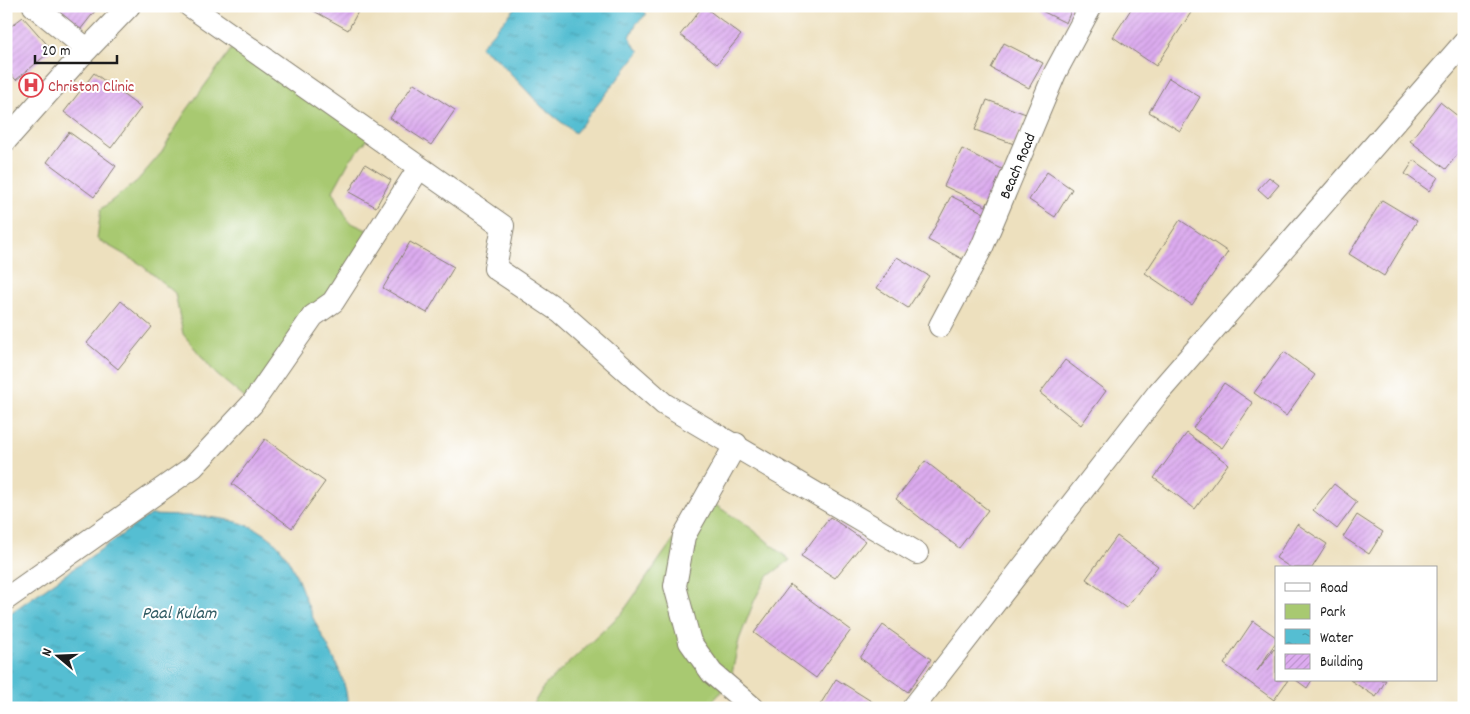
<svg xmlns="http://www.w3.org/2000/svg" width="1470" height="714" font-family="Dekko,sans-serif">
<defs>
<pattern id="water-ripples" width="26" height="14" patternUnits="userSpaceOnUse" patternTransform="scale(1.25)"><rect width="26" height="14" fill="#55bed2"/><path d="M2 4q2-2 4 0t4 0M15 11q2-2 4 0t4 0" fill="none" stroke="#469aaa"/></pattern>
<pattern id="building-hatch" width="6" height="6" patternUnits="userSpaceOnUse" patternTransform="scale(1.25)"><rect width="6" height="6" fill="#dcabef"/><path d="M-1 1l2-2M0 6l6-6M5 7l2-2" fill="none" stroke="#bc93cc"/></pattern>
</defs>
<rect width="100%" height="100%" fill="#fff"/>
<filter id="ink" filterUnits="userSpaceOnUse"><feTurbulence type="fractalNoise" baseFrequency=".02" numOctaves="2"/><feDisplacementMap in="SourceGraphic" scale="10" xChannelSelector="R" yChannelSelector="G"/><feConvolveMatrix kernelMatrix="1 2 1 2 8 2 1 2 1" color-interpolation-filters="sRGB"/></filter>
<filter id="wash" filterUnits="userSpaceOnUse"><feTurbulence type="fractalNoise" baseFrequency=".0096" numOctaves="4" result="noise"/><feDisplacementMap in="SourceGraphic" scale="20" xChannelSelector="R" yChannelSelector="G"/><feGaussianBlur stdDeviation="1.12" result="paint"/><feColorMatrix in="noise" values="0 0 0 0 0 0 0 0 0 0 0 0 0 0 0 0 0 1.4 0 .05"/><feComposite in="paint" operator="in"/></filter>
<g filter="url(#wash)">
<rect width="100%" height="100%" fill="#ede0be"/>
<!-- green -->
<g fill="#a8c971" stroke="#627246">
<path d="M238,40L372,134L350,160L333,191L349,222L376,234L252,404L216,374L183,334L175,293L139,263L97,239L101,209L137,181L162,152L184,114Z"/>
<path d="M703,497L751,528L790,560L767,577L755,599L739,640L730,683L706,708H531L544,686L622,613Z"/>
</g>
<!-- water -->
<g fill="url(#water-ripples)" stroke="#386d77">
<path d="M517,6H639L647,14L636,24L630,37L635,47L640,51L575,133L542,107L497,59L480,47Z"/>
<path d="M150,515C194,517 256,511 284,553C299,575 305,603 317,626C328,647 350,684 347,708H6V616Z"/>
</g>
<g id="blocks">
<!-- building -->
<g fill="url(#building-hatch)">
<path d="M50,6H99L80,30Z"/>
<path d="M305,6H361L348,30Z"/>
<path d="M703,6L741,35L717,64L680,35Z"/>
<path d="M1032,6H1073L1066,23Z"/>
<path d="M1133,6H1191L1194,8L1156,66L1113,37Z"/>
<path d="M23,17L52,50L16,80L6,69V30Z"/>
<path d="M1004,43L1043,63L1029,88L991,68Z"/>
<path d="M94,73L141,108L111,148L64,112Z"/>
<path d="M1169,78L1200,97L1180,131L1149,112Z"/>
<path d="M414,83L455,110L431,145L390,118Z"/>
<path d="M987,100L1026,114L1014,144L975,130Z"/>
<path d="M1440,102L1464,121V146L1446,169L1410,141Z"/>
<path d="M69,132L116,166L94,197L47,162Z"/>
<path d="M962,149L1004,170L986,206L944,186Z"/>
<path d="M1414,160L1438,177L1429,191L1405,174Z"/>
<path d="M365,164L391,180L376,207L349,192Z"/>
<path d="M1047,172L1072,189L1055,217L1029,200Z"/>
<path d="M1269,177L1279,185L1268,198L1258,189Z"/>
<path d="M951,196L988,215L964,260L928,240Z"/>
<path d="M1382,200L1417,221L1384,276L1349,254Z"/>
<path d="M1180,220L1228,252L1192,305L1145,273Z"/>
<path d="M410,242L454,267L427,313L383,288Z"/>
<path d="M897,257L929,276L908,308L877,288Z"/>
<path d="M121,301L152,327L118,369L87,343Z"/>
<path d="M1284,352L1315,375L1286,416L1254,393Z"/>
<path d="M1065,360L1106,391L1081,425L1040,393Z"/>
<path d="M1224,383L1253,403L1222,448L1193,428Z"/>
<path d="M1187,433L1228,464L1195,509L1154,478Z"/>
<path d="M265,439L325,482L292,528L232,484Z"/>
<path d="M925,461L988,510L959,548L896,499Z"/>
<path d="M1334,484L1357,502L1337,529L1313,510Z"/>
<path d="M1357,515L1383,532L1369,554L1343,537Z"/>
<path d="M830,517L865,541L835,578L801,556Z"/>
<path d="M1297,524L1327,544L1312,568H1291L1276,558Z"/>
<path d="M1117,536L1158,566L1126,608L1086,579Z"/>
<path d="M790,585L851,630L816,678L754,633Z"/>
<path d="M1253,621L1276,637V642L1257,671L1274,649L1276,651V680H1288L1274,700L1224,664Z"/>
<path d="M883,625L931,659L908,692L860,658Z"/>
<path d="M836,679L879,706L878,708H818Z"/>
<path d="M1296,680H1312L1307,688Z"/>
<path d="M1350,680H1386L1376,697Z"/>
</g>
</g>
</g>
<g filter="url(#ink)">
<use href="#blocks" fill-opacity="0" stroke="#847e6d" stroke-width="1"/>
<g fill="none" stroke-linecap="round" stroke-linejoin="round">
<!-- street casing -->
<g stroke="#847e6d" stroke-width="24">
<g id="street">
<path d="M34,6L87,49"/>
<path d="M190,6L503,226L495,268L559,311L664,404L917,553"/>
<path d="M6,140L79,58L129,6"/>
<path id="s1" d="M940,326L982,247L1055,73L1091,6"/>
<path d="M736,444L684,536L675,586L690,642L712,673L753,708"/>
<path d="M6,599L193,467L252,404L313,316L333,302L419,168"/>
<path d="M913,708L1159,392L1464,43"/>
</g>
</g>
<!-- street -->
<use href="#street" stroke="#fff" stroke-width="22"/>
</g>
</g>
<!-- icons -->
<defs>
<g id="hospital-ring" transform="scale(1.25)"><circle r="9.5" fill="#fff" stroke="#e0444e" stroke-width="1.5"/><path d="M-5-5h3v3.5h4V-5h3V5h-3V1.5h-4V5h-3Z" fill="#e0444e"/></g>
</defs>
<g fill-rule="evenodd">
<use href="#hospital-ring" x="31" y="85"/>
</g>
<g text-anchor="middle" stroke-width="4" stroke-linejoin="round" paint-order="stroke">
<!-- health labels -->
<g font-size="16" fill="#be3a42" stroke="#fff" text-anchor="start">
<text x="48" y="91">Christon Clinic</text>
</g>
<!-- street labels -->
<g font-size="16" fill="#1c1c1c" stroke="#fff">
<text dy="6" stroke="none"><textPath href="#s1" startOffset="178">Beach Road</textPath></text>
</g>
<!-- water labels -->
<g font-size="18" font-style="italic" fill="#335d65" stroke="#fff">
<text x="179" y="618">Paal Kulam</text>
</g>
</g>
<!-- margin -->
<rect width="1470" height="714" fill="none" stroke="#fff" stroke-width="25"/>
<!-- legend -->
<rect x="1275" y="566" width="162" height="115" fill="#ffffff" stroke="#a4a4a4"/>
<rect x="1285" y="583" width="25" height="8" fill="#ffffff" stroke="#a4a4a4"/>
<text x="1320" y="592" font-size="15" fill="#1c1c1c">Road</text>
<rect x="1285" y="604" width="25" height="15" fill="#a8c971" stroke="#a4a4a4"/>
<text x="1320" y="616" font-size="15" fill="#1c1c1c">Park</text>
<rect x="1285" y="629" width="25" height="15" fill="url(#water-ripples)" stroke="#a4a4a4"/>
<text x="1320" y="642" font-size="15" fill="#1c1c1c">Water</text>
<rect x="1285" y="654" width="25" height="15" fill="url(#building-hatch)" stroke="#a4a4a4"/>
<text x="1320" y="666" font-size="15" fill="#1c1c1c">Building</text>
<!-- north arrow -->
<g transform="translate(58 656) rotate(289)" stroke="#ffffff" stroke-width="4" paint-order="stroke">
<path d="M0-4L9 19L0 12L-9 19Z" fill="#1c1c1c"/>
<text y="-8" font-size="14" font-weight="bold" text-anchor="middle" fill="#1c1c1c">N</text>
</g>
<!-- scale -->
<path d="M35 55v8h82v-8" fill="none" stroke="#1c1c1c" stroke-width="2.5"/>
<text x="42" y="55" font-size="15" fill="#1c1c1c" stroke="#ffffff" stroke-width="4" paint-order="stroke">20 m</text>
</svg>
